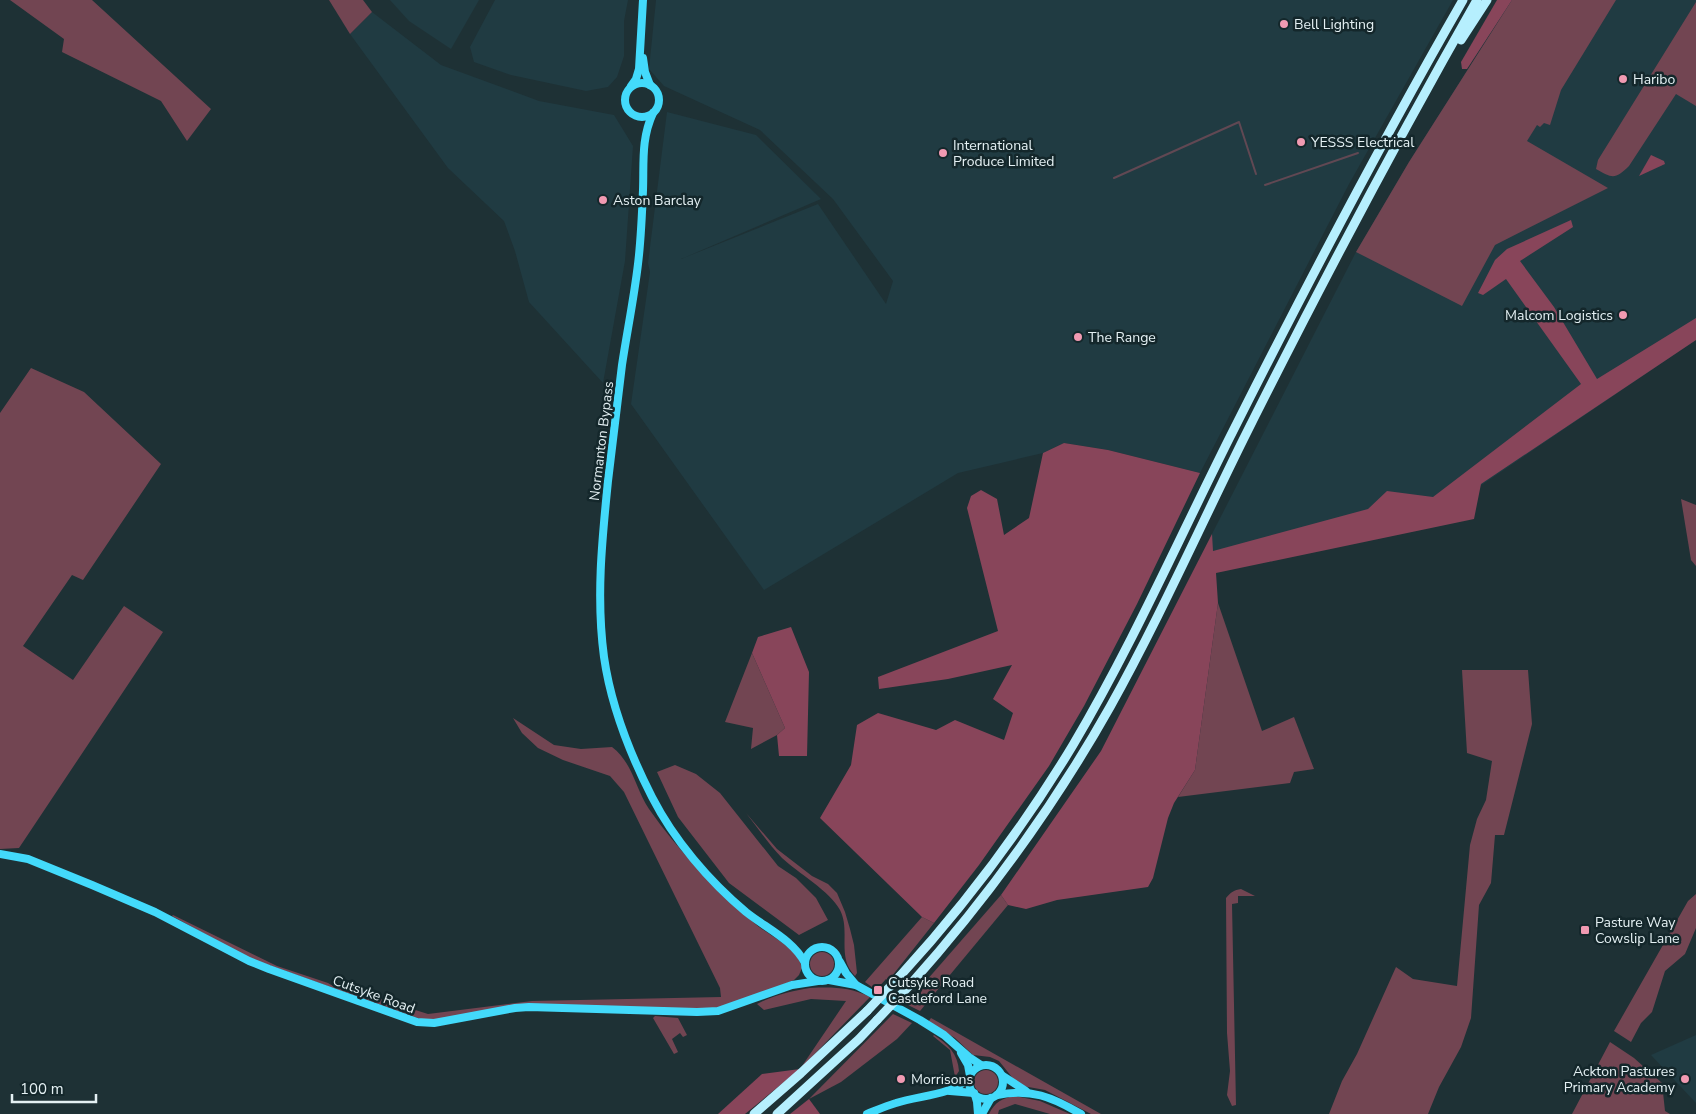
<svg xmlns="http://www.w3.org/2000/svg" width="1696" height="1114" font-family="'Nunito Sans',sans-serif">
<rect width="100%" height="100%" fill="#1e3135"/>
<!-- built -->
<g fill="#203b42">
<path d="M390,0H479L451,49L409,21Z"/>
<path d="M495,0H628L624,21V56L617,77L608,87L586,91L511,75L474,62L470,47Z"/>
<path d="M656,0H1453L1349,184L1200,473L1108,450L1064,443L1043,453L958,473L764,590L631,404L650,272L648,263L667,112L756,135L821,199L681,259L818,204L886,304L893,281L833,199L760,130L664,86L649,69Z"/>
<path d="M1512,0H1696V340L1446,509L1212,551V534L1356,252L1409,162Z"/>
<path d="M372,12L441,65L539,101L614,115L633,146L625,261L603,383L529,302L515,251L504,221L448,168L350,34Z"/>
<path d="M1696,1035V1103L1651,1055Z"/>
</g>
<!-- green -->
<g fill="#724552">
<path d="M10,0H92L211,109L187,141L161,101L62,52L64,39Z"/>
<path d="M329,0H363L372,12L350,34Z"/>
<path d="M1512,0H1616L1561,90L1550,125L1544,123L1540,127L1537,125L1527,141L1608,188L1495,245L1462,306L1356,252L1409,162Z"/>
<path d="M1696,2V106L1676,94L1629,166C1615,180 1612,178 1596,169L1598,160Z"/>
<path d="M31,368L84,392L161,464L83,580L72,575L23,646L73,680L124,606L163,632L19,848L0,849V413Z"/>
<path d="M1681,499L1696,505V566L1691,560Z"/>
<path d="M1218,603L1262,731L1294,717L1314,769L1294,772L1290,783L1178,797L1195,770Z"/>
<path d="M752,653L785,728L777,735L751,749L753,728L725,722Z"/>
<path d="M1462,670H1528L1532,724L1504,835H1495L1491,883L1479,905L1471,1018L1461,1047L1439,1087L1428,1114H1329L1342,1081L1357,1054L1396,967L1413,979L1457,986L1470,845L1477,819L1486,800L1492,761L1467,753Z"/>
<path d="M513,718L554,745L581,749L612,747C633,763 635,788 649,809C678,851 715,888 753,922C767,935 799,948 802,968L799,975L794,980L741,1002L716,1009L523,1006L426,1021L249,958L172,916L173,915L277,966L328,983L333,986L358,992L428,1014L532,1001L721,997L720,988L624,792L610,776L563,760L538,748L522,733Z"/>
<path d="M675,765L696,774L720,793L778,866L796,878L816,898L828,920L799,935L729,883L678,817L657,772Z"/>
<path d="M746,813L777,849L812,876L828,884L837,893L845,912L850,929L854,945L857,973L855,976C836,957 851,931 840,910C830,891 798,873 782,858C769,845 758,828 746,813Z"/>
<path d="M1241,889L1255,896H1238V903L1232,904L1236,1105L1232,1106L1227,1095L1230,1071L1227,1033L1226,898C1231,892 1234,890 1241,889Z"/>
<path d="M1696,894V928L1685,954L1665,971L1652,1012L1641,1023L1631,1042L1614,1031L1688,901Z"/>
<path d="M1001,895L1008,905L920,1011L906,1004Z"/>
<path d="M922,917L934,923L888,981L886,979L876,990L865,982Z"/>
<circle cx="822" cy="964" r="12"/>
<path d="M810,988C833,987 849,987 870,997L800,1069L846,1001L811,999L764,1010L757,1004C774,995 792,991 810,988Z"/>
<path d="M893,1014L912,1023L897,1039L841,1082L809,1099Z"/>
<path d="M655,1016L678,1018L687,1035L683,1037L680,1033L672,1039L678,1052L674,1054L653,1018Z"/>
<path d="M931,1018L1101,1114H1091L1045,1090L1023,1086L1015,1081L999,1061L990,1057L973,1055L955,1038L928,1022Z"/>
<path d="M934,1035C948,1044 958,1054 959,1071L955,1077L950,1050L933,1036Z"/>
<path d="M1610,1042L1634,1058L1662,1083L1665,1111L1670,1114H1572Z"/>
<circle cx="986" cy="1082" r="12"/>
<path d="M1015,1096L1040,1101L1070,1114H1050L1015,1104L999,1110L998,1114H989C995,1102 1002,1098 1015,1096Z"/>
</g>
<!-- forest -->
<g fill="#88455a">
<path d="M1497,0H1512L1467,69H1462L1461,62Z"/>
<path d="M1651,155L1664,161L1665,164L1639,176Z"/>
<path d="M1571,220L1573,227L1520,261L1554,307L1597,379L1696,318V340L1481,484L1474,519L1216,573L1218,603L1195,770L1174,803L1168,818L1153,878L1148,887L1057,900L1026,909L1008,905L1001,895L1101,751L1212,534L1213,551L1368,509L1387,491L1433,497L1581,384L1506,279L1483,295L1478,293L1495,260L1507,249Z"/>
<path d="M1064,443L1108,450L1200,473L1137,604L1084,706L1049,766L979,865L934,923L922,917L820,818L851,765L857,725L878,713L936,730L955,720L1004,740L1013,713L993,699L1012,665L948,679L879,689L878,677L998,631L967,508L971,496L981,490L997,499L1004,535L1029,518L1043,453Z"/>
<path d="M791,627L809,672L807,756H779L777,735L785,728L752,653L758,637Z"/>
<path d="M800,1069L745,1114H718L762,1074Z"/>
<path d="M809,1099L820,1114H790Z"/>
</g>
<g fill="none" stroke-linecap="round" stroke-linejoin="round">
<!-- stream -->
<g stroke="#614853" stroke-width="2">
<path d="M1114,178L1239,122L1256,174"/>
<path d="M1265,185L1358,153"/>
</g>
<!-- major -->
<g stroke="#43dafb" stroke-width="8">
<path d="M643,58L645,72L650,85"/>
<circle cx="642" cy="100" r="17"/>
<path d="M631,86L636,79L639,69L643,0"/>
<path d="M653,113C641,139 644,162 643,190C642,215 641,240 638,264C634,298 627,332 622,365C617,404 613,442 608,481C602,540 596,598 604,657C611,706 630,754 652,797C674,840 709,881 746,912C766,928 793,940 805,963"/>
<path d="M0,854L28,859L92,885L155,912L249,961L269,969L417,1022L434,1023L515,1008L529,1007L697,1012L718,1011L792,985L818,981"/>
<circle cx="822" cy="964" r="17"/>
<path d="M840,962L846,973L856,985"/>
<path d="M829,980L856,985L920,1020L944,1035L969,1057L981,1065"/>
<path d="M961,1053L968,1065L970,1076"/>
<circle cx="986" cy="1082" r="17"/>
<path d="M1003,1076L1026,1091"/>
<path d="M950,1091L974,1093"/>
<path d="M975,1095L977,1102L978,1114"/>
<path d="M997,1095C1031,1088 1052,1097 1081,1114"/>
<path d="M867,1114C877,1110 886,1106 896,1103C920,1095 951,1096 969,1078"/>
<path d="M982,1114L991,1098"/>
</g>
<!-- highway -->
<g stroke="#b6effe" stroke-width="9">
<path d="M1461,40L1487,0"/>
<path d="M900,976C965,905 1023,828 1073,745C1133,644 1180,536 1233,431C1306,286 1382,141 1463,0"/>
<path d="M909,986C986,900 1053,808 1110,707C1158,621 1199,529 1243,440C1317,292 1395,144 1477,0"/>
<path d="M754,1114L801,1073L867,1011"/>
<path d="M777,1114L859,1039L877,1020"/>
</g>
<!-- highway-bridge -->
<g stroke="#b6effe" stroke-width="9">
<path d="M867,1011L900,976"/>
<path d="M877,1020L909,986"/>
</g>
</g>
<!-- markers -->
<g fill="#f19ab2" stroke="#14272b" stroke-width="2">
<circle cx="1284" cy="24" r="5"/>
<circle cx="1623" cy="79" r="5"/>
<circle cx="1301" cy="142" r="5"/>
<circle cx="943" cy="153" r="5"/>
<circle cx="603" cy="200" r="5"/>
<circle cx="1623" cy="315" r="5"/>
<circle cx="1078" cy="337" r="5"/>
<rect x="1580" y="925" width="10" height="10" rx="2.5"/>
<rect x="873" y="985" width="10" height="10" rx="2.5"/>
<circle cx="901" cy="1079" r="5"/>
<circle cx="1685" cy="1079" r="5"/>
</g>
<g text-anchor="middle" stroke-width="5" stroke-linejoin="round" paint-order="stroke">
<!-- poi labels -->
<g font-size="14" fill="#e4f0f3" stroke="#14272b" text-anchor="start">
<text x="1294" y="29">Bell Lighting</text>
<text x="1633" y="84">Haribo</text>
<text x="1311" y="147">YESSS Electrical</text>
<text x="953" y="150">International<tspan x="953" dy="16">Produce Limited</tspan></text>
<text x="613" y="205">Aston Barclay</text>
<text x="1613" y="320" text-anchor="end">Malcom Logistics</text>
<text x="1088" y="342">The Range</text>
<text x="1595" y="927">Pasture Way<tspan x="1595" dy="16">Cowslip Lane</tspan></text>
<text x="888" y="987">Cutsyke Road<tspan x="888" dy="16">Castleford Lane</tspan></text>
<text x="1675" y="1076" text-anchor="end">Ackton Pastures<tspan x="1675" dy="16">Primary Academy</tspan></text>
<text x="911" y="1084">Morrisons</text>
</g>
<!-- street labels -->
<g font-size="14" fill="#e4f0f3" stroke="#14272b">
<text transform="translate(601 441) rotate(-83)" y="5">Normanton Bypass</text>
<text transform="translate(374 994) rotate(20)" y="5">Cutsyke Road</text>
</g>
</g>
<!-- scale -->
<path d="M12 1094v8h84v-8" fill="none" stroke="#e4f0f3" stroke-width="2.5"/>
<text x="20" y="1094" font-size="15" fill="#e4f0f3" stroke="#14272b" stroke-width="4" paint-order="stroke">100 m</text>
</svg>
